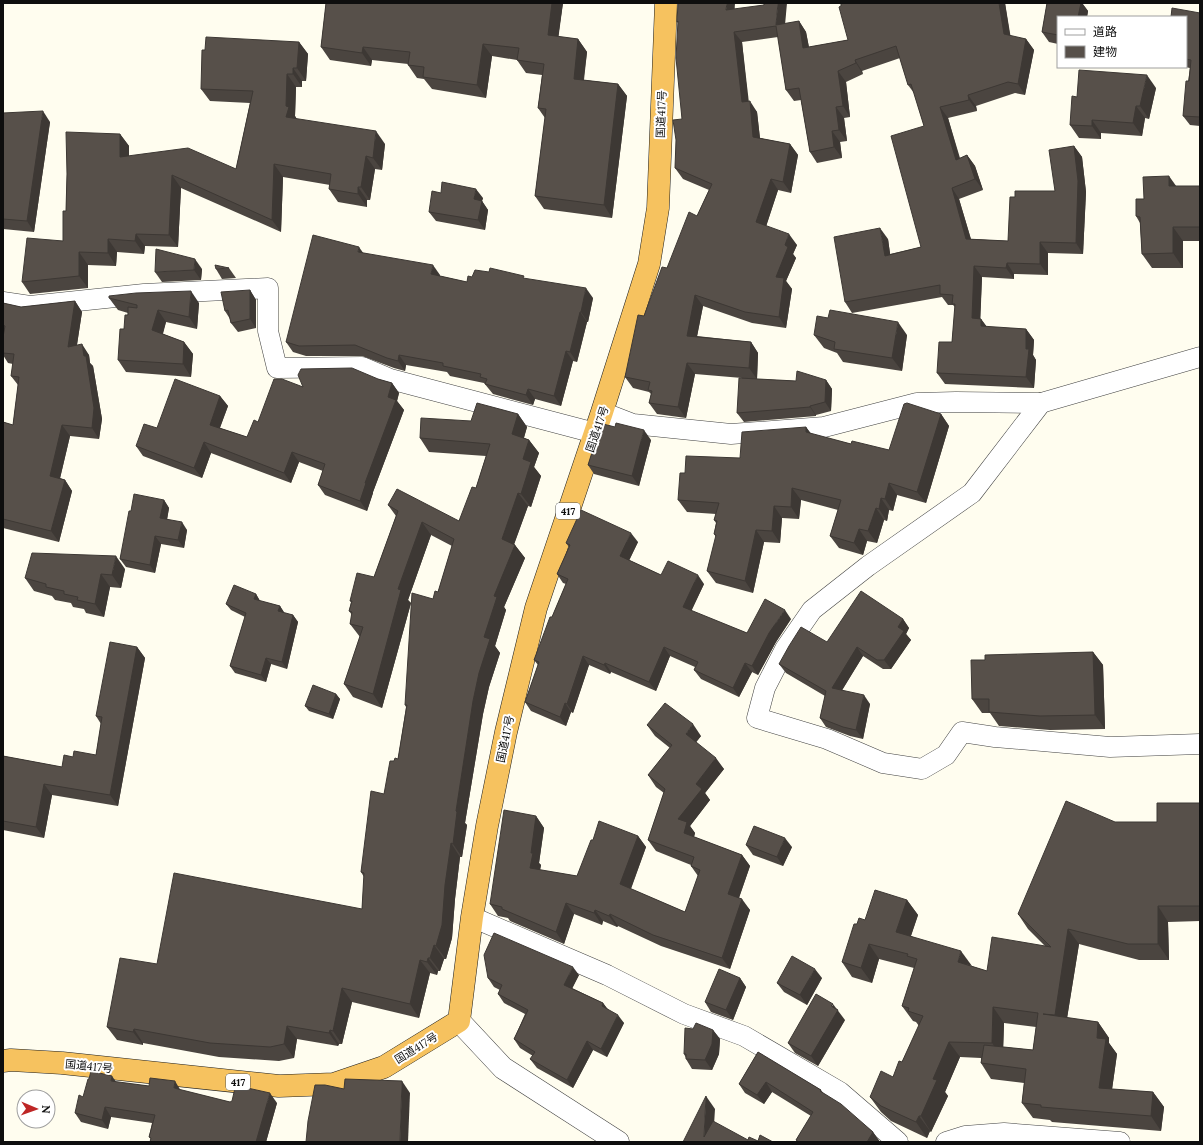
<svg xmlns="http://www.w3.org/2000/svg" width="1203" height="1145" font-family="Lora,'Noto Sans JP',serif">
<rect width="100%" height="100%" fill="#fffdef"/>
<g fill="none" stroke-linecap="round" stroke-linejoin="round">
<!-- minor casing -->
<g stroke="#414141" stroke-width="21">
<g id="minor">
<path d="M3,302L30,306L144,294L268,288V331L277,368L362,367L390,379L595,433"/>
<path d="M1041,403L972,493L868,566L812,610L785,649L765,688L757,718L827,739L883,763L922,769L946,755L962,732L995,737L1110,747L1200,744"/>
<path d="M602,412L633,424L731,434L824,427L917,403L956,402L1041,403L1200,357"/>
<path d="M472,917L607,975L684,1014L744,1036L840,1092L898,1142"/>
<path d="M946,1142L965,1136L1004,1133L1120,1142"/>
</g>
</g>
<!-- tertiary casing -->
<g stroke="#414141" stroke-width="23">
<path id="tertiary" d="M459,1021L503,1068L618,1142"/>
</g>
<!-- trunk casing -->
<g stroke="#1f1f1f" stroke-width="23">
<path id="trunk" d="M3,1061L11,1060L62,1063L279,1086L334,1084L384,1067L459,1021L472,917L487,826L506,732L536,608L602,412L649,264L658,208L666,3"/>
</g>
<!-- minor -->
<use href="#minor" stroke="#fff" stroke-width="20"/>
<!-- tertiary -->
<use href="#tertiary" stroke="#fff" stroke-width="22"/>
<!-- trunk -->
<use href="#trunk" stroke="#f6c25f" stroke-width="22"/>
</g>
<!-- wall -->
<g fill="#4b4540" fill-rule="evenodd">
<path d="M326,3H563L558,37L578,39L587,52L584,80L618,84L627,96L612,218L544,209L535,196L545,118L538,108L542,75L526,73L517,60L492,56L486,98L432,89L424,79L417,78L408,65V64L372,60L371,66L330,60L321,47Z"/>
<path d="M1005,3L1010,36L1026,39L1034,50L1025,95L1015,93L976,106L977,111L948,118L960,158L967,155L975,166L983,190L959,199L971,239L1008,241L1015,197L1055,191L1074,146L1082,157L1086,192L1083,254L1048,253V275L1014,274V279L982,277L980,319H981L987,327L1026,329L1034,340L1033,355L1036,360L1034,388L945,384L937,373L952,342L955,307L953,305H948L942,297L852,313L845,302L888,239L890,254L921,247L924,126L914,93L908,85L900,58L862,71L863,74L846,82L850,117L844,118L847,141L840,142L842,158L817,163L810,152L801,100L794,101L786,90L778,37L742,42L748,101L757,112L760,138L790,144L798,155L791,193L778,190L766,226L797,245L793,254L796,258L786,281L792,289L786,328L752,323L703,306L697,336L751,342L758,353L757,379L796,381L826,380L832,389L831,411L816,415V416L744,422L737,413L742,378L695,374L686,418L657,414L649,403L651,394L649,392L633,388L625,377L644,316L667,268L697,216L709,190L683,179L675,168L682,119L678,23L677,22L735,9L785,24L799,21L806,32L809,47L848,40Z"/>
<path d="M1047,3H1082L1088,11L1087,17H1058V44L1049,42L1042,32Z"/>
<path d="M1200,13V126L1190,125L1183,116L1190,68L1185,67H1186V17Z"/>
<path d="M299,42L308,54L306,81H302V87H296L295,116L297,119L385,144L382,170L375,169L370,200H367V207L338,202L329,189L330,185L283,177L281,232L181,188L178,247L145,246L144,254L117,252L116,266L88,265V288L30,294L22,282L63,241L66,211L67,174L120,134L129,146V156L236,169L250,103L210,101L201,89L205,50Z"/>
<path d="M1156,88L1149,119L1145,118L1142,136L1101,133V139L1079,138L1070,125L1077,97Z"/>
<path d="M3,113L50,122L34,232L3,229Z"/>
<path d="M1176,186H1200V241H1183V268H1152L1142,254L1140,223L1136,216L1144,199Z"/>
<path d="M441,193L483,198L482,201L488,210L485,230L436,221L429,212Z"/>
<path d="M364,253L440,275V276L467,282L472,277L526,279L593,298L588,322H587L577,362L573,361L561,406L535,399L533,405L493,394L484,383L450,376L447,372L406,365L405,371L394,368L362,356H306L293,352L286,342Z"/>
<path d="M229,268L236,278L222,279L216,269Z"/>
<path d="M202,269L201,280L162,282L155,272Z"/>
<path d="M250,290L256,300V328L238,332L231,323L230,319L225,311Z"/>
<path d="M109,298L199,303L197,329L166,322L163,334L184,342L193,354L191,377L126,372L118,360L124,329L128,313L118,310Z"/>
<path d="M75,301L82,312L77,345L89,355L90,363L93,366L102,419L99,439L70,436L60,478L65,480L72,491L59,542L3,528V422L13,425L18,385L11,376L13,364L8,363L3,355V303L21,307Z"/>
<path d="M814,335H907L902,371L843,362L837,353L824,348Z"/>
<path d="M378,379L392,383L399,393L397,401L404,410L373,492V493L367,511L325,495L318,485L323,471L299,462L291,483L211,453L202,478L143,456L136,446L157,428L220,396L228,406L220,428L247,437L258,422L303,387Z"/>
<path d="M518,414L527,427L524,438L529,440L539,453L534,467L541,476L531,507L528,506L514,544L525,558L504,607L506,610L495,646L500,653L489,687L483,714L465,823L467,825L462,857H460L455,899L452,938L446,959H444L440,971H438L437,975L430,973L419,1018L352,1002L342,1044H339L338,1046L297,1039L294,1058L279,1061L219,1057L143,1043V1045L117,1040L107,1027L157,964L362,909L364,877L361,872L394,761L398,759L406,707L405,705L433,599L438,592L452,546L431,535L408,600L411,603L382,708L353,697L344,684L360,637L350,624L352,615L349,611L351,602L350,601L374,577L396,516L388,505L459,521L476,488L486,456L429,452L420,438L471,421Z"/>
<path d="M941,414L949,426L926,503L897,495L893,511L889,510L887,521L884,520L877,543L867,541L863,555L839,548L830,536L838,510L801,500L799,519L782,518L780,543L764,542L753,593L716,583L707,571L716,537L714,534L716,523L714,520L716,514L687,512L678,500L685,473L740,458L806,427L811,434L851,444L889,450Z"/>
<path d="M651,440L639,486L594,474L588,465L598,443Z"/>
<path d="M164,500L169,508L167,519L187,530L184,548L161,544L155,573L126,567L120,559L131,511Z"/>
<path d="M638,542L629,560L661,575L704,584L691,611L747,633L791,619L776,642L758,675L752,672L739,697L701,679L694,670L695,667L670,656L656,691L611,672L610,674L589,665L573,713L571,712L566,726L531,711L525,702L538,665L534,660L552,617L566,584L563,583L557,574L569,547L566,543Z"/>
<path d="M125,569L121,588L110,587L104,617L86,613L84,609L73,607L71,603L55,600L52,596L34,591L25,578Z"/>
<path d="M256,594L260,601L280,606L284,613L293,615L298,622L287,669L271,664L266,682L235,673L230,666L245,617L231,610L226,604Z"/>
<path d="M903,619L909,628L906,634L911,640L891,669H883L863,656L842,690L870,704L863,739L850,736L826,727L820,718L825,696L786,673L779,664L827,642Z"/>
<path d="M137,647L145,658L118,806L52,795L44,838L3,830V756L62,767L73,757L96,755L101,724L96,716Z"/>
<path d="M1093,652L1103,665L1105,729L1050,730L999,726L990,713H982L972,699L985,660Z"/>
<path d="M336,694L340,699L333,719L309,711L305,706Z"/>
<path d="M647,725L701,736L696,742L724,769L705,793L710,800L690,826L695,833L694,837L742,855L750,866L739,898L750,910L730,969L661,946L618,926L617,927L603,921L602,925L574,914L564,944L510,921L508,918L498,916L490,904L536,816L544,828L539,863L541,865L540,870L577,876L593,840L638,836L646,847L631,889L685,912L698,876L691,866V865L656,851L648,840L664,793L656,787L648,775L670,748L655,736Z"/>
<path d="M1200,803V921L1168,922L1169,960H1139L1079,944L1067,1018L1098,1022L1109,1038V1043L1117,1054L1112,1089L1153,1092L1164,1107L1161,1131L1052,1122L1050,1120L1033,1118L1022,1103L1024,1083L991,1079L981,1063V1058L960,1057L945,1092L948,1096L931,1132L930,1131L927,1138L891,1121L881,1112L870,1097L893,1077L902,1062L919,1026L916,1022L913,1021L902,1006L914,968L879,959L872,983L852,977L842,962L857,924L907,900L918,915L911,936L971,966L987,971L1045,946L1028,929L1018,914L1115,822H1157ZM1004,1023L1036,1027L1033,1050L1003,1047Z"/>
<path d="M746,845L792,847L783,866L753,855Z"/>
<path d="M579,975L572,988L603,1003L608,1010L624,1023L607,1057L593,1050L573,1088L537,1068L530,1059L533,1056L520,1048L514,1039L525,1014L504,1003L498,994L500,990L494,987L488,978Z"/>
<path d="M740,978L746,987L733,1020L711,1012L705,1002Z"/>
<path d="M822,978L807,1005L784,992L777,983Z"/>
<path d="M845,1020L818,1066L795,1053L788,1043Z"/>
<path d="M713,1030L720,1039L719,1054L712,1070L692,1069L686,1059V1058L684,1054Z"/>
<path d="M758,1052L821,1090L824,1094L873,1132L880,1142H797L796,1140L811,1116L772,1092L764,1104L745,1093L739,1084Z"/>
<path d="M116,1082L180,1090L230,1102L277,1103L266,1142H150L151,1139L149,1137L152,1123L111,1117L108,1129L81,1122L75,1113L83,1097Z"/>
</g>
<!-- shaded-wall -->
<g fill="#3d3834">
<path d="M552,3H563L557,48L548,35Z"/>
<path d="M727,3H735L734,21L726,10Z"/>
<path d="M778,3H787L784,36L776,25Z"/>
<path d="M999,3H1005L1012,45L1004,34Z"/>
<path d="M1081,3H1082L1088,11L1087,17H1078Z"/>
<path d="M799,21L806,32L811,59L803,48Z"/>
<path d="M734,32L742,42L750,112L742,102Z"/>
<path d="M578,39L587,52L582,91L574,79Z"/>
<path d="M1026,39L1034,50L1025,95L1018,84Z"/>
<path d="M299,42L308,54L306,81L297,68Z"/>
<path d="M483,44L492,56L486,98L477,85Z"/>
<path d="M363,47L372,60L371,66L362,53Z"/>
<path d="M855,60L862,71L863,74L856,63Z"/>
<path d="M293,68L302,81V87L293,74Z"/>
<path d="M838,71L846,82L850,117L843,106Z"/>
<path d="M287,74L296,87L295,116L297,120L286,117V106Z"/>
<path d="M1147,75L1156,88L1149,119L1140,106Z"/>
<path d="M618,84L627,96L612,218L604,205Z"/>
<path d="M968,95L976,106L977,111L969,100Z"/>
<path d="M750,101L757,112L761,148L753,137Z"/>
<path d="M1136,106L1145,118L1142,136L1133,123Z"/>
<path d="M836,107L844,118L847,141L839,130Z"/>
<path d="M940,107L948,118L963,171L956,160Z"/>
<path d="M43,111L50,122L34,232L27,221Z"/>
<path d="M1092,120L1101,133V139L1092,126Z"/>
<path d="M376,131L385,144L382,170L373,158Z"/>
<path d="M832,131L840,142L842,158L834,147Z"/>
<path d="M120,134L129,146V170L120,157Z"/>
<path d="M790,144L798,155L791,193L783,182Z"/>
<path d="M1074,146L1082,157L1086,192L1083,254L1076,243Z"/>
<path d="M967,155L975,166L983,190L975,179Z"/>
<path d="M366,156L375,169L370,200L361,187Z"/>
<path d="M274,164L283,177L281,232L272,220Z"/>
<path d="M172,175L181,188L178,247L169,235Z"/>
<path d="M1169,176L1179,190L1169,186Z"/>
<path d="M771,179L778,190L764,233L756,222Z"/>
<path d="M358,187L367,200V207L358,194Z"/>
<path d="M952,188L959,199L974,250L966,239Z"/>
<path d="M476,189L483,198L482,201L488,210L485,230L478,220L474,199Z"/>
<path d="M1173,227L1183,241V268L1173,253Z"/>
<path d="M880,228L888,239L892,267L885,256Z"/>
<path d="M136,234L145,246L144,254L135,241Z"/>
<path d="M789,234L797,245L793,254L796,258L786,281L792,289L786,328L779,317L776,277L785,245Z"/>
<path d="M108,239L117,252L116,266L108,253Z"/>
<path d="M1040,242L1048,253V275L1040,264Z"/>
<path d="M359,247L366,257L358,252Z"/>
<path d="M79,252L88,265V288L79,276Z"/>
<path d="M195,259L202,269L201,280L194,270Z"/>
<path d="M1007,263L1014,274V279L1006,268Z"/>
<path d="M433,265L440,275L439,284L431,274Z"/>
<path d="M974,266L982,277L980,329L972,318Z"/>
<path d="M586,288L593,298L588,322L581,312Z"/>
<path d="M250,290L256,300V328L250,319Z"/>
<path d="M191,291L199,303L197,329L189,317Z"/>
<path d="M695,295L703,306L695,347L687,336Z"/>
<path d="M75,301L82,312L75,357L68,347Z"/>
<path d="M158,310L166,322L160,342L152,330Z"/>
<path d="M580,312L587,322L577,362L570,352Z"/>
<path d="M981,319L989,330L981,326Z"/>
<path d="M898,322L907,335L902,371L892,358Z"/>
<path d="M1026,329L1034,340L1033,355L1036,360L1034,388L1026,377Z"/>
<path d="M184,342L193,354L191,377L183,364Z"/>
<path d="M751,342L758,353L757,379L749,368Z"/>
<path d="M82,344L89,355L90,363L93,366L102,419L99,439L92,428Z"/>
<path d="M566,351L573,361L561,406L554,396Z"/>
<path d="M399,355L406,365L405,371L398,361Z"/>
<path d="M687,363L695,374L686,418L678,407Z"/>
<path d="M826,380L832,389L831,411L825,402Z"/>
<path d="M392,383L399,393L397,401L404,410L373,492V493L367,511L360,501Z"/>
<path d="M528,389L535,399L533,405L526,395Z"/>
<path d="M220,396L228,406L217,435L210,425Z"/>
<path d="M810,406L816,415V416L810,407Z"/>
<path d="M518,414L527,427L521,447L512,434Z"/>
<path d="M941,414L949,426L926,503L917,492Z"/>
<path d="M62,425L70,436L58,487L50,476Z"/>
<path d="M806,427L815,439L806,432Z"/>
<path d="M644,430L651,440L639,486L632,476Z"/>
<path d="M529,440L539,453L534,467L541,476L531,507L521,494L523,459Z"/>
<path d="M204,442L211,453L202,478L194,468Z"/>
<path d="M292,452L299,462L291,483L284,473Z"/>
<path d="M65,480L72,491L59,542L51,531Z"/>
<path d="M889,483L897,495L893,511L885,499Z"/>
<path d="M792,488L801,500L799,519L791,507Z"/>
<path d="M518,493L528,506L511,553L502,539Z"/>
<path d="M881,498L889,510L887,521L879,509Z"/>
<path d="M164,500L169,508L166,526L160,518Z"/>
<path d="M774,506L782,518L780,543L772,531Z"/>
<path d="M876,508L884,520L877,543L868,531Z"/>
<path d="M182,522L187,530L184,548L178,540Z"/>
<path d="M422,522L431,535L408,600L411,603L382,708L373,694L398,589Z"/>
<path d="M859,529L867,541L863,555L854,543Z"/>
<path d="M756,530L764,542L753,593L745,581Z"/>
<path d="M631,533L638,542L627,565L620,556Z"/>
<path d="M155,536L161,544L155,573L150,565Z"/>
<path d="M515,545L525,558L504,607L506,610L495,646L500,653L489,687L483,714L465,823L467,825L462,857L453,844L456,811L473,701L479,673L484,637L494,596Z"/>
<path d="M116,556L125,569L121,588L112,575Z"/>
<path d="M101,574L110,587L104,617L95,604Z"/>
<path d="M698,575L704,584L689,616L683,607Z"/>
<path d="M256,594L260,601L254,599Z"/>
<path d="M280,606L284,612L283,618L278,611Z"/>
<path d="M785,610L791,619L776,642L758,675L752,666L769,633Z"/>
<path d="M293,615L298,622L287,669L282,662Z"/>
<path d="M903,619L909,628L906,634L911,640L891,669L884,660L898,627Z"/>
<path d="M137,647L145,658L118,806L110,795Z"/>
<path d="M664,647L670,656L656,691L649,682Z"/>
<path d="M857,647L863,656L838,697L832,688Z"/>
<path d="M1093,652L1103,665L1105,729L1095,715Z"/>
<path d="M583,656L589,665L573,713L567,704Z"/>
<path d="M266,658L271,664L266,682L261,675Z"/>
<path d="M605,663L611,672L610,674L604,665Z"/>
<path d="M745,663L752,672L739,697L733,688Z"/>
<path d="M336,694L340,699L333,719L329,714Z"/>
<path d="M864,695L870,704L863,739L856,730Z"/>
<path d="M565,703L571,712L566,726L560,717Z"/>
<path d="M693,724L701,736L694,745L686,734Z"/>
<path d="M716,758L724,769L705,793L710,800L690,826L695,833L692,844L684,833L678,819L696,784Z"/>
<path d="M44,784L52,795L44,838L36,827Z"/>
<path d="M536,816L544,828L539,863L541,865L538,880L530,868L531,853Z"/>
<path d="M638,836L646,847L628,896L620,884Z"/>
<path d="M785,838L792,847L783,866L777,857Z"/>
<path d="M451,843L460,857L455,899L452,938L446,959L436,946Z"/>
<path d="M742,855L750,866L736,906L728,894Z"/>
<path d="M742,899L750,910L730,969L722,958Z"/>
<path d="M907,900L918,915L907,947L896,932Z"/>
<path d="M566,903L574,914L564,944L556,932Z"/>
<path d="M1158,906L1168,922L1169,960L1158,944Z"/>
<path d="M595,910L603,921L602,925L594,913Z"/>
<path d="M610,914L618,926L617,927L609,916Z"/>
<path d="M1068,929L1079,944L1065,1031L1055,1015Z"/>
<path d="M869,944L879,959L872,983L861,968Z"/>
<path d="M434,945L444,959L440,971L430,958Z"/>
<path d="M961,951L972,966L958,962Z"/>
<path d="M428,958L438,971L437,975L427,962Z"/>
<path d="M420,960L430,973L419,1018L410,1004Z"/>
<path d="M573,967L579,975L570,993L564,985Z"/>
<path d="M815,969L822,978L807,1005L800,995Z"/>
<path d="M740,978L746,987L733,1020L726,1010Z"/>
<path d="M342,988L352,1002L342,1044L333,1031Z"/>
<path d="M603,1003L610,1012L602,1006Z"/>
<path d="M833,1004L845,1020L818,1066L811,1056Z"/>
<path d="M993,1007L1004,1023L1003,1058L992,1043Z"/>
<path d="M618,1015L624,1023L607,1057L601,1049Z"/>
<path d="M1098,1022L1109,1038V1043L1117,1054L1110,1104L1099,1088L1097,1038Z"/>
<path d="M287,1026L297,1039L294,1058L284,1044Z"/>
<path d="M134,1029L143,1043V1045L133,1032Z"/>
<path d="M330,1030L339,1044L338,1046L329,1033Z"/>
<path d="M713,1030L720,1039L719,1054L712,1070L705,1060Z"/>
<path d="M587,1041L593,1050L573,1088L567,1080Z"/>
<path d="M949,1042L960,1057L945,1092L948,1096L931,1132L921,1116L933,1079Z"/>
<path d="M112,1076L119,1086L111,1081Z"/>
<path d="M175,1081L181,1091L174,1088Z"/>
<path d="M402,1081L410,1093L408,1142H400Z"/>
<path d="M766,1082L772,1092L764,1104L757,1095Z"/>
<path d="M1153,1092L1164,1107L1161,1131L1151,1116Z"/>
<path d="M270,1093L277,1103L266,1142H256Z"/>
<path d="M706,1096L715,1109L713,1142L704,1137Z"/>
<path d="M105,1107L111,1117L108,1129L102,1120Z"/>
<path d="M919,1116L930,1131L927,1138L916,1122Z"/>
<path d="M873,1132L880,1142H867Z"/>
</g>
<!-- building -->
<g fill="#57504a" stroke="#3d3834">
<path d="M326,3H552L548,35L578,39L574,79L618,84L604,205L535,196L546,109L538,108L544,64L517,60L519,48L483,44L477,85L423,77L424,67L408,65L410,52L363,47L362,53L321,47Z"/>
<path d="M678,3H727L726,10L764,5V3H778L776,25L799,21L803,48L848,40L839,7L841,6V3H999L1004,34L1026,39L1018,84L1008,82L968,95L969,100L940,107L956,160L967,155L975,179L952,188L966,239L1008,241L1010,197H1015V191H1055L1049,150L1074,146L1078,181L1076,243L1040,242V264L1007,263L1006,268L974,266L972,318L981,319V326L1026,329V349H1029L1026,377L937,373L939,342H952L955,304H952L953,295L940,294V285L845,302L834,237L880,228L885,256L921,247L891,136L924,126L911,84L908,85L896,46L855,60L856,63L838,71L843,106L836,107L839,130L832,131L834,147L810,152L799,88L786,90L776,26L734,32L742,102L750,101L753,137L790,144L783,182L771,179L756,222L789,234L785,245L788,247L776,277L784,278L779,317L745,312L695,295L687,336L751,342L749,368L687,363L678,407L649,403L652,391L648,390L650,382L625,377L638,315L644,316L662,267L667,268L689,212L697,216L712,184L675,168L676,140L673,120L682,119L676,58L678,21L677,22Z"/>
<path d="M1047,3H1081L1078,17H1058V35L1042,32Z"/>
<path d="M1172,8L1200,13V117L1183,116L1186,81H1189L1191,60L1186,59V17H1171Z"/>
<path d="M206,37L299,42L297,68H293V74H287L286,106L289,107L286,117L376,131L373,158L366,156L361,187H358V194L329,189L331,174L274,164L272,220L172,175L169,235L136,234L135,241L108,239V253L79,252V276L22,282L27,238L63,241V211H66L67,174L66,132L120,134V157L188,148L236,169L253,91L201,89L202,50H205Z"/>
<path d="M1079,70L1147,75L1140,106H1136L1133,123L1092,120V126L1070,125L1072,96L1077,97Z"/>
<path d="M43,111L27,221L3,219V113Z"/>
<path d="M1169,176V186H1200V227H1173V253L1142,254L1140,217L1136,216V199H1144L1143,177Z"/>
<path d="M442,182L476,189L474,199L482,201L478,220L429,212L432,191L441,193Z"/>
<path d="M313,235L359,247L358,252L433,265L431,274L467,282L468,276L472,277L475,270L489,272L490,268L524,276L523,278L586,288L581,312H580L570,352L566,351L554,396L528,389L526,395L485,384L487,379L480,377L481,374L443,366V363L399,355L398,361L387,358L355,345L299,346L286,342Z"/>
<path d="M156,249L195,259L194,270L155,272Z"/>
<path d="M215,265L229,268L216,269Z"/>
<path d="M250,290V319L231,323L228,310L225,311L221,292Z"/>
<path d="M191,291L189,317L158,310L152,330L184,342L183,364L118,360L120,329H124L125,315H128V307L137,308V305L109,298V296L136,293Z"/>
<path d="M75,301L68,347L82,344L84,356H86L94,408L92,428L62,425L50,476L65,480L51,531L3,519V422L13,425L19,377L11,376L14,354L3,353V337L5,326L3,325V303L21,307Z"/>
<path d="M830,310L898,322L892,358L834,349L835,342L814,335L817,316L828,318Z"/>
<path d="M352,368L378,379L392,383L388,397L396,400L365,483H366L360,501L318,485L325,464L292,452L284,473L204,442L194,468L136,446L144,424L157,428L175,379L220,396L210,425L247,437L254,420L258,422L274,379H282L303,387L298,375L301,369Z"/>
<path d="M797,371L826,380L825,402L810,406V407L737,413L739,378L796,381Z"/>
<path d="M477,403L518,414L512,434L529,440L523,459L531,462L521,494L518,493L502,539L515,545L494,596L497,597L484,637L490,639L479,673L473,701L456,811L457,812L453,844L451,843L445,885L442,925L436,946L434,945L430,958H428L427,962L420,960L410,1004L342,988L333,1031L330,1030L329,1033L287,1026L284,1044L270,1047L210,1043L134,1029L133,1032L107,1027L120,958L157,964L174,873L362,909L364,873L361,872L371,791L384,794L390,761H394L395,758L398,759L407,705H405L412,593L433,599L435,591L438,592L454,539L422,522L398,589L401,590L373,694L344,684L363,627L350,624L352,612L349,611L352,601H350L357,573L374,577L398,511L388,505L397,489L459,521L472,487L476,488L490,444L420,438L421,418L471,421Z"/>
<path d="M907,403L941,414L917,492L889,483L885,499L881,498L879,509L876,508L868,531L859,529L854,543L830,536L841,500L792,488L791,507L774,506L772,531L756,530L745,581L707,571L716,535L714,534L717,521L714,520L719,503L678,500L680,473H685L686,456L740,458L742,432L806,427V432L851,444L852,441L889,450L904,404Z"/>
<path d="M616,423L644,430L632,476L588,465L595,443H598L603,424L615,427Z"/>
<path d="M134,494L164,500L160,518L182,522L178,540L155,536L150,565L120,559L129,511H131Z"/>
<path d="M581,510L631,533L620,556L661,575L668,561L698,575L683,607L747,633L765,599L785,610L769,633L752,666L745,663L733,688L694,670L698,662L664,647L649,682L605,663L604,665L583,656L567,704L565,703L560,717L525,702L539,662L534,660L550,617H552L568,579L557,574L570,545L566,543Z"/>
<path d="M32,553L116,556L112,575L101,574L95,604L77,600L78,597L64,594V591L46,587V584L25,578Z"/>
<path d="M234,585L256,594L254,599L280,606L278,611L293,615L282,662L266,658L261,675L230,666L246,613L226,604Z"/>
<path d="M861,591L903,619L898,627L904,631L884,660H877L857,647L832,688L864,695L856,730L843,727L820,718L826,691L779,664L789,646L801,627L827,642Z"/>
<path d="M110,642L137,647L110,795L44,784L36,827L3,821V756L62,767L64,755L73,757L74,751L96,755L102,717L96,716Z"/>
<path d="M1093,652L1095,715L1040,716L989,712V699H972L971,660H985V655Z"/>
<path d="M313,685L336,694L329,714L305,706Z"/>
<path d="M665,703L693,724L686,734L716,758L696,784L702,789L678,819L687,822L684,833L742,855L728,894L742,899L722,958L653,935L610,914L609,916L595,910L594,913L566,903L556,932L502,909V907L490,904L504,810L536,816L531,853H533L530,868L577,876L591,840H593L599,821L638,836L620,884L685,912L700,870L691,866L694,857L648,840L665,789L648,775L672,745L647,725Z"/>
<path d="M1066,801L1115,822H1157V803H1200V906H1158V944H1128L1068,929L1055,1015L1043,1014L1098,1022L1097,1038L1106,1039L1099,1088L1153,1092L1151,1116L1041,1107V1105L1022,1103L1026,1069L981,1063L984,1045L1033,1050L1038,1013L993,1007L992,1043L949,1042L933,1079L937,1080L921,1116H919L916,1122L881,1106L870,1097L881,1071L893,1077L899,1061L902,1062L923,1016L908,1011L909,1008L902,1006L917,959L907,956L908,954L869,944L861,968L842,962L854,924H857L859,918L865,920L875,890L907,900L896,932L961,951L958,962L987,971L992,937L1051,947L1018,914Z"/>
<path d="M754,826L785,838L777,857L746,845Z"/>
<path d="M494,933L573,967L564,985L603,1003L602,1006L618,1015L601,1049L587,1041L567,1080L530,1059L535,1052L514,1039L528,1010L498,994L502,985L488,978L484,955Z"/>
<path d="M792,956L815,969L800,995L777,983Z"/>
<path d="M719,969L740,978L726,1010L705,1002Z"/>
<path d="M816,994L833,1004L831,1006L838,1010L811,1056L788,1043Z"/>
<path d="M696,1023L713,1030L712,1044L705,1060L686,1059V1054H684L685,1028L693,1029Z"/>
<path d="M758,1052L821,1090L820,1091L841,1104L873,1132L867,1142H799L796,1140L813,1112L766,1082L757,1095L739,1084Z"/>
<path d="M91,1071L112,1076L111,1081L149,1086L150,1078L175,1081L174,1088L230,1102L232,1101L235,1088L243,1089V1087L270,1093L256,1142H150L151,1138L149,1137L155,1115L105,1107L102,1120L75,1113L79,1095L83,1097L88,1079H89Z"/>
<path d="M345,1079L402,1081L400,1142H306L308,1121L315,1085H325L344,1089Z"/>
<path d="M706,1096L704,1137L713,1121L748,1140L749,1137L758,1141L760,1135L773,1142H683Z"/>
</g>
<g text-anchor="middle" stroke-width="4" stroke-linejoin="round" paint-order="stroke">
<!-- shield labels -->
<g fill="#fff" stroke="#565656" stroke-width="1">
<rect x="556" y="503" width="24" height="16" rx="3"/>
<rect x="226" y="1074" width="24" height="16" rx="3"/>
</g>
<g font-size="10" font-weight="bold" fill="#0e0e0e">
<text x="568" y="515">417</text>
<text x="238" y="1086">417</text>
</g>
<!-- street labels -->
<g font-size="11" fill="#0e0e0e" stroke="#fff">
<text transform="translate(661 114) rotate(-88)" y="4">国道417号</text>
<text transform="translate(597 429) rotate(-71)" y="4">国道417号</text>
<text transform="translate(505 739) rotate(-78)" y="4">国道417号</text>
<text transform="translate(416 1048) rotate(-32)" y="4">国道417号</text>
<text transform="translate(89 1066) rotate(6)" y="4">国道417号</text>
</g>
</g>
<!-- border -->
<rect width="1203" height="1145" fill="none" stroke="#0e0e0e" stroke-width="8"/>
<!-- legend -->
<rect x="1057" y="16" width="130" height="52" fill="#ffffff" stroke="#9f9f9f"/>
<rect x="1065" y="29" width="20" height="6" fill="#ffffff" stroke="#9f9f9f"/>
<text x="1093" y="36" font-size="12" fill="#0e0e0e">道路</text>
<rect x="1065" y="46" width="20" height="12" fill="#57504a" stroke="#9f9f9f"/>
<text x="1093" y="56" font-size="12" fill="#0e0e0e">建物</text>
<!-- north arrow -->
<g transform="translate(36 1109) rotate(92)"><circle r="19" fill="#ffffff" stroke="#9f9f9f"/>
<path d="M0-3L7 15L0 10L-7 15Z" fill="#be2626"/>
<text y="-6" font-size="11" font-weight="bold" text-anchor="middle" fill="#0e0e0e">N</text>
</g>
</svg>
